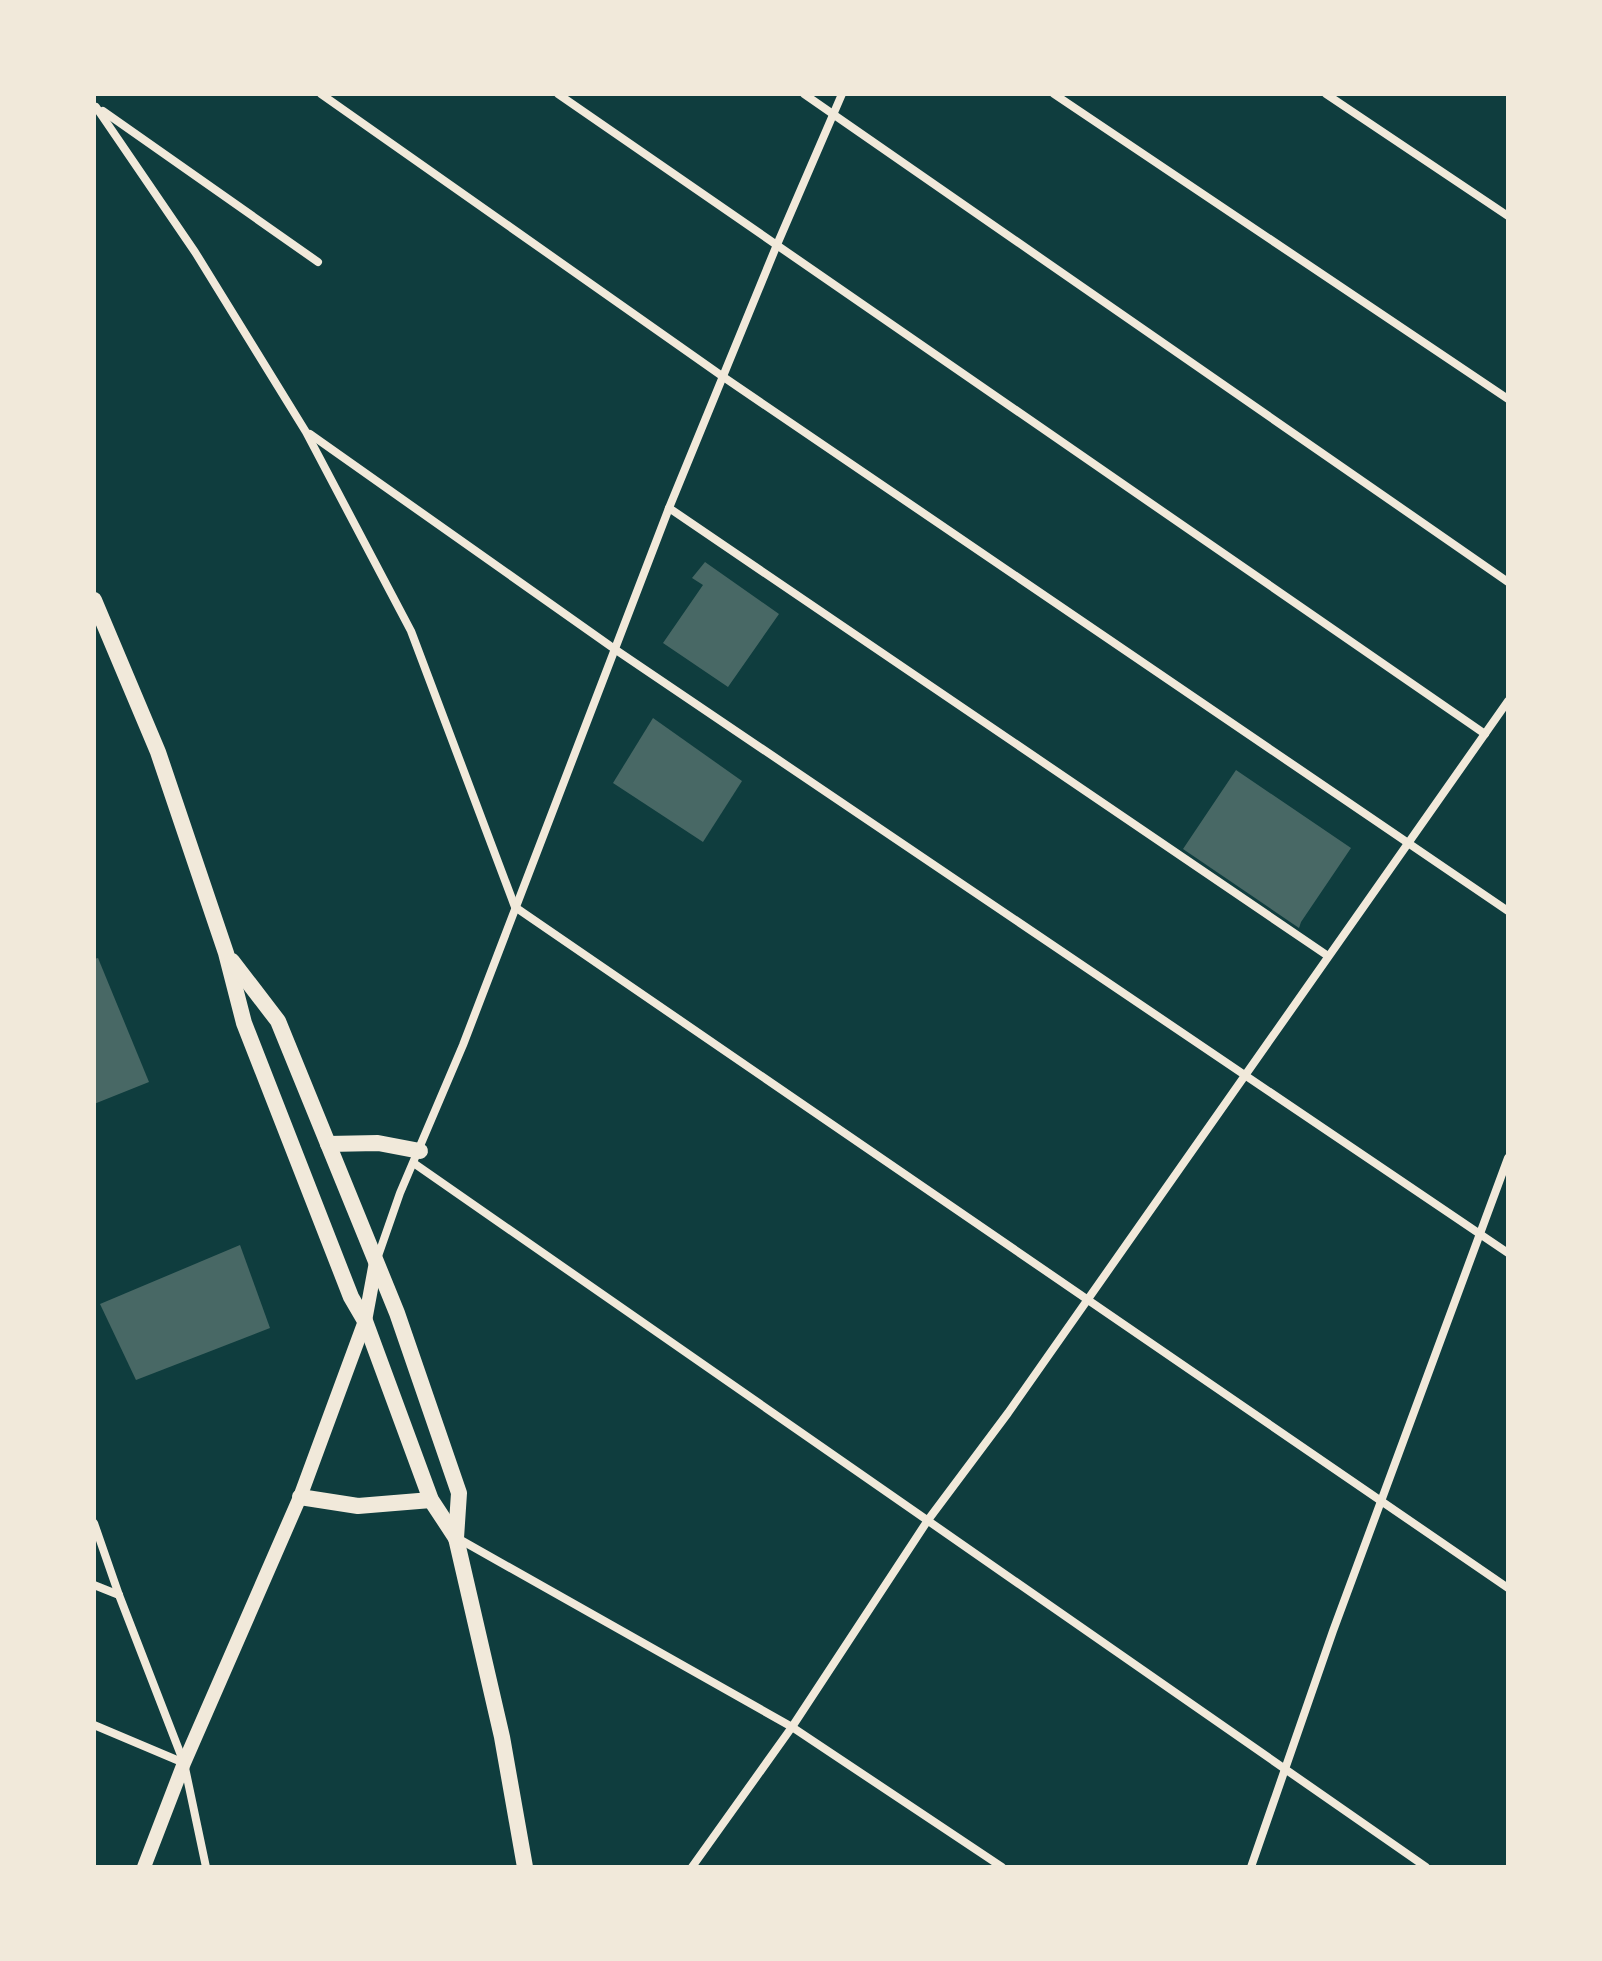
<svg xmlns="http://www.w3.org/2000/svg" width="1602" height="1961" font-family="Raleway,sans-serif">
<rect width="100%" height="100%" fill="#0f3d3e"/>
<!-- building -->
<g fill="#486865">
<path d="M705,562L779,614L728,687L663,643L703,585L692,578Z"/>
<path d="M653,718L742,781L703,842L613,783Z"/>
<path d="M1236,770L1351,848L1301,922L1299,928L1183,849Z"/>
<path d="M98,958L149,1082L94,1104V959Z"/>
<path d="M240,1245L270,1328L136,1380L100,1304Z"/>
</g>
<g fill="none" stroke-linecap="round" stroke-linejoin="round">
<!-- minor -->
<g stroke="#f1e9da" stroke-width="8">
<path d="M321,94L722,376L1508,911"/>
<path d="M558,94L1485,734"/>
<path d="M804,94L1508,582"/>
<path d="M1054,94L1508,399"/>
<path d="M1326,94L1508,216"/>
<path d="M96,107L195,252L306,432L411,631L515,907L1508,1588"/>
<path d="M103,111L318,262"/>
<path d="M310,434L616,650L1508,1253"/>
<path d="M669,508L1328,956"/>
<path d="M415,1164L1426,1867"/>
<path d="M377,1259L400,1193L463,1045L669,508L776,247L842,94"/>
<path d="M94,1523L119,1595L184,1763L206,1867"/>
<path d="M459,1539L792,1727L1002,1867"/>
<path d="M94,1585L119,1595"/>
<path d="M94,1725L184,1763"/>
<path d="M692,1867L792,1727L928,1520L1008,1413L1508,701"/>
<path d="M1251,1867L1333,1631L1508,1158"/>
</g>
<!-- tertiary -->
<path stroke="#f1e9da" stroke-width="14" d="M144,1867L184,1763L300,1497L365,1321L376,1262"/>
<!-- secondary -->
<g stroke="#f1e9da" stroke-width="16">
<path d="M94,600L158,752L226,953L244,1023L351,1297L365,1321L431,1500L456,1538"/>
<path d="M232,961L278,1021L397,1313L459,1493L456,1538L502,1737L525,1867"/>
<path d="M328,1144L378,1143L420,1151"/>
<path d="M300,1497L358,1506L431,1500"/>
</g>
</g>
<!-- border -->
<rect width="1602" height="1961" fill="none" stroke="#f1e9da" stroke-width="192"/>
</svg>
